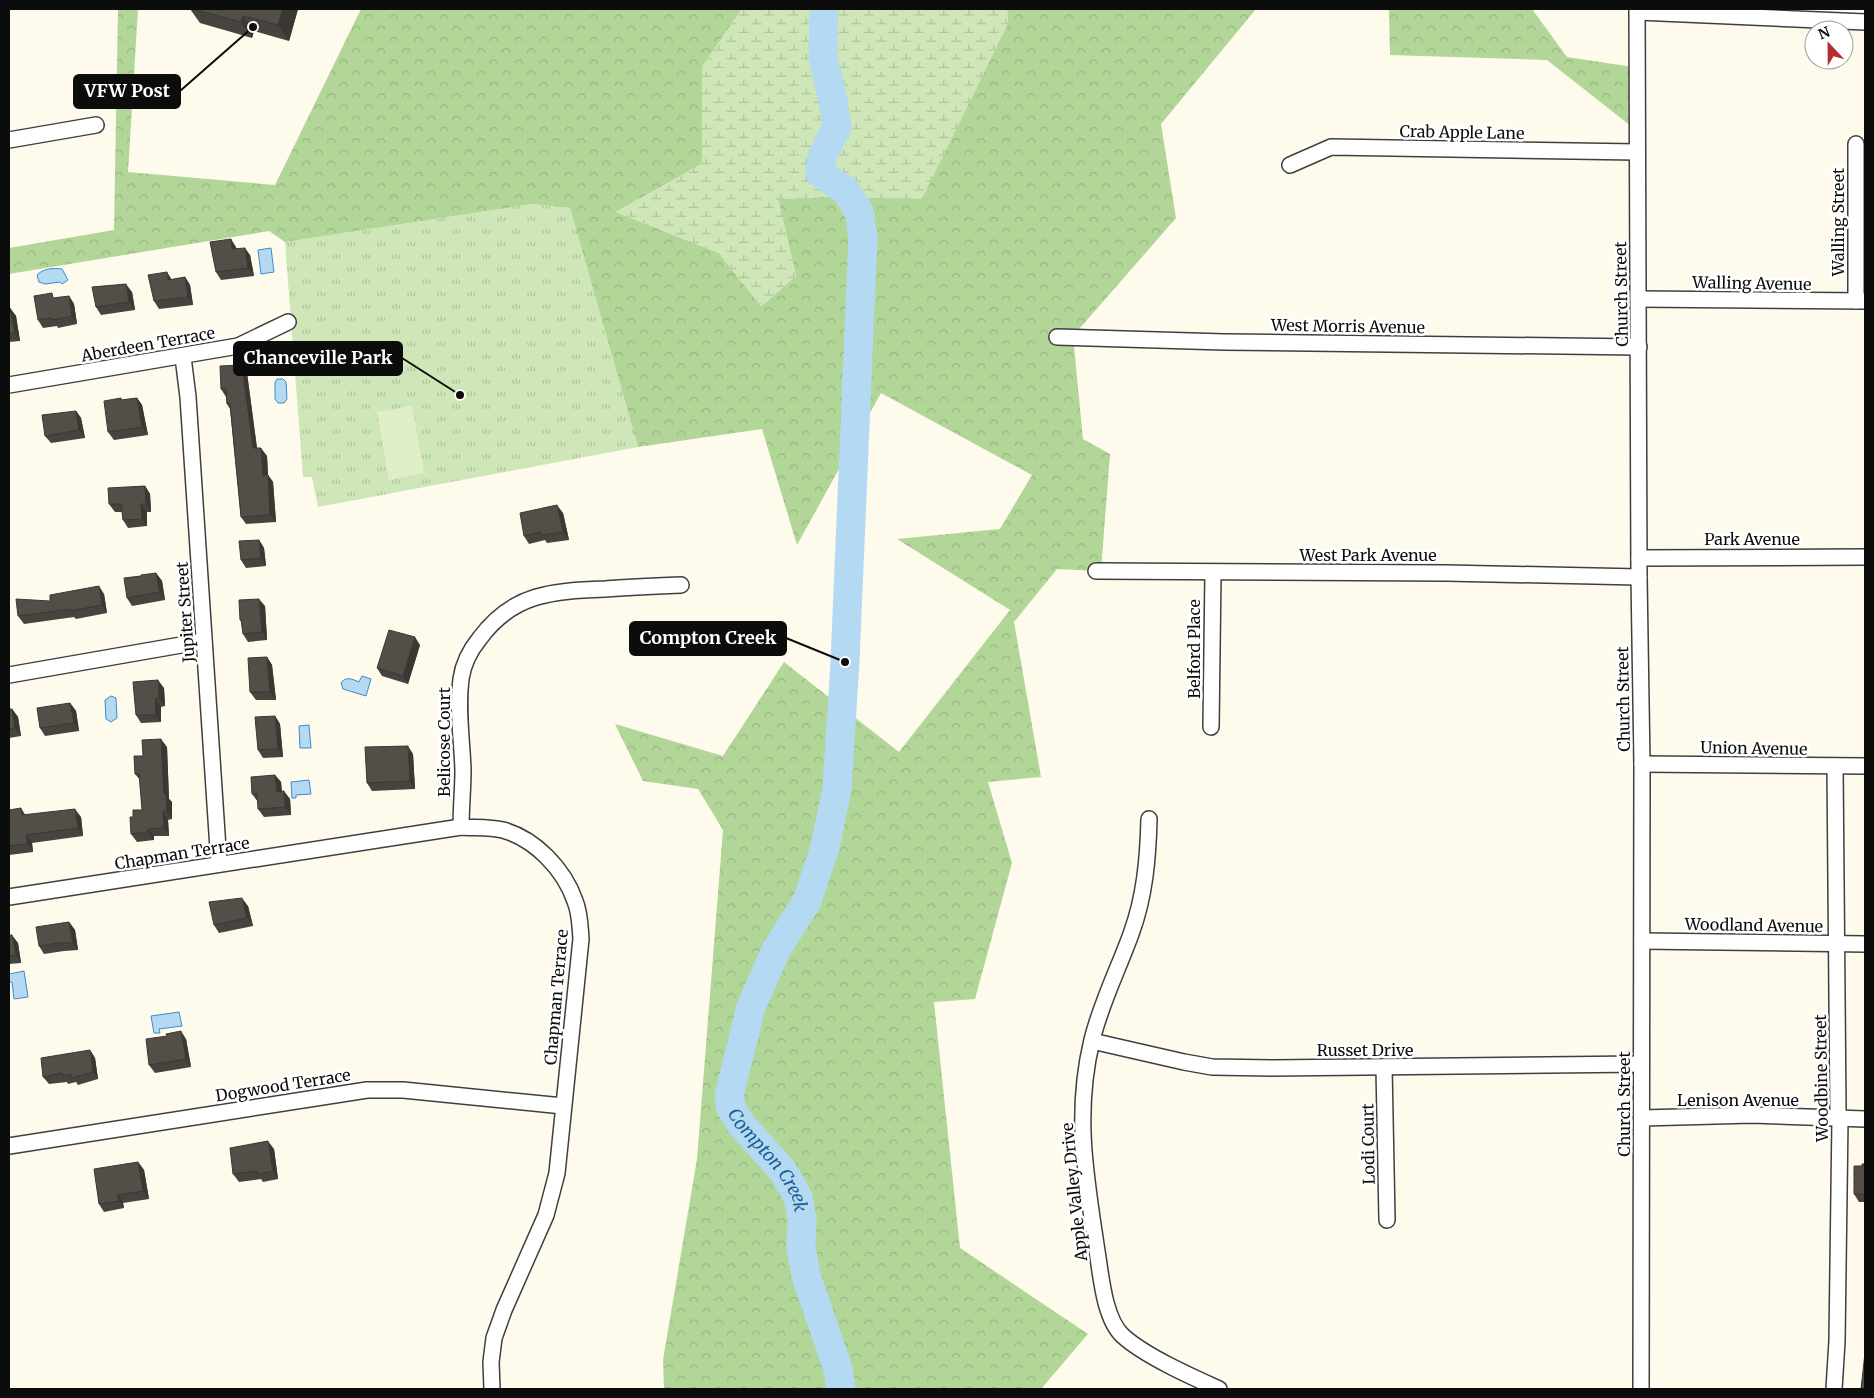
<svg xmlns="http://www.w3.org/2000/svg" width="1874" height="1398" font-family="Merriweather,serif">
<defs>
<pattern id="grass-tufts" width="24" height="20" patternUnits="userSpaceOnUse" patternTransform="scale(1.25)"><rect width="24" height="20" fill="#cee6b8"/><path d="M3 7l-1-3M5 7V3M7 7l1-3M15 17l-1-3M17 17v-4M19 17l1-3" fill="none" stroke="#b0c49d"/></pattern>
<pattern id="forest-crowns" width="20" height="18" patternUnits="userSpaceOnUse" patternTransform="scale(1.25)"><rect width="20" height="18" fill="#b2d698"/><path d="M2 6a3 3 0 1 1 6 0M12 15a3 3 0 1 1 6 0" fill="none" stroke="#98b682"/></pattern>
<pattern id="wetland-marsh" width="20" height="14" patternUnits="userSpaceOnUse" patternTransform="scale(1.25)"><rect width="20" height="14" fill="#cee6b8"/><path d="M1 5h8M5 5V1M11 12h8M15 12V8" fill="none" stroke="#b0c49d"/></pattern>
</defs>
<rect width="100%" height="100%" fill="#fefbec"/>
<!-- grass -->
<path fill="url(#grass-tufts)" d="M532,204L570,208L638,447L318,507L312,477H303L285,242Z"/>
<!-- forest -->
<g fill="url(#forest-crowns)">
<path d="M118,9H138L128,172L275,185L361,9H742L702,67V164L616,212L719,253L761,306L796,276L778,199L822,197L1008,24L1007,9H1256L1161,124L1176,218L1073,336L1083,439L1110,454L1101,571L1057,569L1014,622L1041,777L988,782L1012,863L975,999L934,1002L960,1248L1088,1334L1041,1389H664L663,1360L697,1159L723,830L698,789L643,781L615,724L723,756L784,662L899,752L1010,610L897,539L1000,529L1032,475L881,393L797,545L762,429L638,447L570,208L532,204L285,242L269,231L9,274V248L114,230Z"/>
<path d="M1389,9H1532L1567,57L1640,68L1641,134L1547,60L1390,55Z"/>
</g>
<!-- wetland -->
<path fill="url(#wetland-marsh)" d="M742,9H1007L1008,24L922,199L822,197L778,199L796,276L761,306L719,253L616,212L702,164V67Z"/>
<!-- pitch -->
<path fill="#e0eec9" d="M412,406L424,473L389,480L377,412Z"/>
<!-- water -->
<g fill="#b4d9f2" stroke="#3f8bc5">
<path d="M271,248L274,272L261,274L258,250Z"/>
<path d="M62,269L68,280L62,284L60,282L45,284L39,282L37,275C44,268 53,268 62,269Z"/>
<path d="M277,379H283L286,382L287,399L284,403H278L275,399V382Z"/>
<path d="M362,676L371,679L366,696L343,689L341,683C346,676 352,679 359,682Z"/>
<path d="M111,696L116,698L117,718L111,722L106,719L105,700Z"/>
<path d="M309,725L311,748H300L299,726Z"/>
<path d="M309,780L311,794L296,795V798H292L291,782Z"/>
<path d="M24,971L28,997L14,999L12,982H9V974Z"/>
<path d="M179,1012L182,1026L159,1029L160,1033H154L151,1016Z"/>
</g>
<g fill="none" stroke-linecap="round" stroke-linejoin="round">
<!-- river -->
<path stroke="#b4d9f2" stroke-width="29" id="s1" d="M824,9L823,56L833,101L837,127L822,157L820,173L846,191L859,212L863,236L845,662L837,789L825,847L807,901L776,950L751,1007L729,1096L731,1108L740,1123L783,1171L798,1197L802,1218L801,1248L806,1276L838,1369L841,1389"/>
<!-- street casing -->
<g stroke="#3f3f3f" stroke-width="18">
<g id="street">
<path d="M1637,9L1639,577L1642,764L1641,1389"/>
<path d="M1638,12L1865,22"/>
<path d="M9,140L96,125"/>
<path d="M1290,165L1331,147L1637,152"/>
<path d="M1639,299L1865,301"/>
<path d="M1856,301V144"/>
<path d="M1057,337L1224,342L1639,347"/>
<path d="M183,357L188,397L219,864"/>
<path d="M9,385L238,346L288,322"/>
<path d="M1639,558L1865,557"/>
<path d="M1096,571L1446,573L1639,577"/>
<path d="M9,675L204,641"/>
<path d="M1211,727L1213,572"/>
<path d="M1642,764L1865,766"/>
<path d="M1149,819C1148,858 1145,896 1131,934C1118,970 1101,1003 1092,1040C1074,1114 1086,1178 1097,1251C1101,1275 1104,1319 1123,1336C1145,1356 1192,1377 1219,1389"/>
<path d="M461,827C461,808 463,789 463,770C462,740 457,709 461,679C463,664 471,649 480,638C513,593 553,591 605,589C630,587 655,586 681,585"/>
<path d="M9,897L461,827C474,828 490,827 503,830C535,839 564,869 575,901C580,913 580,926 581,939L557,1173L546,1215L504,1310L494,1338L491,1362L492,1389"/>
<path d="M1642,941L1865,944"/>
<path d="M1092,1041L1184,1062L1212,1067L1272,1068L1641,1064"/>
<path d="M1384,1067L1387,1220"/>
<path d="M1642,1118L1752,1115L1865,1119"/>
<path d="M9,1146L367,1090H403L563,1106"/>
<path d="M1834,1389L1837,1341L1840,1119L1838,1111L1835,766"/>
</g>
</g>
<!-- street -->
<use href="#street" stroke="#fff" stroke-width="15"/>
</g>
<!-- wall -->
<g fill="#48433f">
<path d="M190,9H298L289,41L254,31L252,38L200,23Z"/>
<path d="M231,239L236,249L250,255L254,276L221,280L216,272Z"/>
<path d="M185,277L190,285L193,305L159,309L154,301Z"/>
<path d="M132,292L135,310L101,315L96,307Z"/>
<path d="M69,296L74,304L77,324L58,328L57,326L43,328L38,320L56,298Z"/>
<path d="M9,308H10L16,316L20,341L9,342Z"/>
<path d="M242,365L247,373L257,448L267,456L268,475L273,482L276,522L246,524L241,517L230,409L227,404L226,397L221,389Z"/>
<path d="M121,398L122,400L137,398L142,405L148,435L114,440L108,432Z"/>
<path d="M76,411L81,418L85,438L51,443L45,436Z"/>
<path d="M145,486L150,494L151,512H147V526L128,528L123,520L122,512H115L109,504Z"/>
<path d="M563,513L569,540L547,543L545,540L529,544L524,536Z"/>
<path d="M259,540L264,548L266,566L246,568L241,560Z"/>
<path d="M156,573L162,581L165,600L132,606L127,598L141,576Z"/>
<path d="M104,594L107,613L76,619L74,617L24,624L18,616L50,601Z"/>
<path d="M265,606L267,640L248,642L243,634L242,623L240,620Z"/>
<path d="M420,645L408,684L382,676L377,668Z"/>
<path d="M267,657L272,665L276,700H256L250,692Z"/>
<path d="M164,688L165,706L161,707V722L141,723L136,715Z"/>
<path d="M70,703L76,711L79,731L45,736L40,728Z"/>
<path d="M9,709H12L18,717L21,736L9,738Z"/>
<path d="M275,716L280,724L283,757L263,758L258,750Z"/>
<path d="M167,747L169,799L172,802V819L168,820L169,836H154V840L137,842L131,834L133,817L142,810L140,780L135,774L143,756Z"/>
<path d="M413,754L415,789L372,791L367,783Z"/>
<path d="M275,775L281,782L282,791L290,799L291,815L264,817L258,809V802L252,794Z"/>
<path d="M9,810L26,815L81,817L83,836L32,843L33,852L9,855Z"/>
<path d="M248,906L253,926L219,933L214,925Z"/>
<path d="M69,922L75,930L78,950L64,951L44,954L39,946Z"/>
<path d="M9,935L18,943L21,963L9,964Z"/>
<path d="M186,1039L191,1067L155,1073L149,1065Z"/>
<path d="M90,1050L95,1058L98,1079L78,1085L76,1082L68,1084L67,1082L49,1084L43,1077Z"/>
<path d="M274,1149L278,1179L263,1182L261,1179L239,1182L233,1174Z"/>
<path d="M138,1162L144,1170L149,1199L123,1203L124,1208L104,1212L99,1204Z"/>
<path d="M1865,1164V1202H1859L1854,1194L1862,1166Z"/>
</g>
<!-- shaded-wall -->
<g fill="#3b3733">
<path d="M283,9H298L289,41L278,25Z"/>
<path d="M243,16L254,31L252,38L241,22Z"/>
<path d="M231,239L236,247L238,257L232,249Z"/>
<path d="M245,248L250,255L254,276L248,268Z"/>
<path d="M167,272L172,280H168Z"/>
<path d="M185,277L190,285L193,305L188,297Z"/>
<path d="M126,284L132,292L135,310L129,302Z"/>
<path d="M69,296L74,304L77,324L72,316Z"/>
<path d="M10,308L16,316L20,341L15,333Z"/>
<path d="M242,365L247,373L258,456L253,448Z"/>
<path d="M137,398L142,405L148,435L142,427Z"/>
<path d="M76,411L81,418L85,438L79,430Z"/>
<path d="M261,448L267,456L268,475L273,482L276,522L270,515L263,475Z"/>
<path d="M145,486L150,494L151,512L146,504Z"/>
<path d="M141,504L147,512V526L142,519Z"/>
<path d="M557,505L563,513L569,540L563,532Z"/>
<path d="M259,540L264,548L266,566L261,558Z"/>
<path d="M156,573L162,581L165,600L160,592Z"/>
<path d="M99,586L104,594L107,613L102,605Z"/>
<path d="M259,599L265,606L267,640L262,632Z"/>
<path d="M415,637L420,645L408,684L403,676Z"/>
<path d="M267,657L272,665L276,700L270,692Z"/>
<path d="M158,680L164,688L165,706L159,698Z"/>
<path d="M155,699L161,707V722L156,715Z"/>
<path d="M70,703L76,711L79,731L74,723Z"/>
<path d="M12,709L18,717L21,736L15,728Z"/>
<path d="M275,716L280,724L283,757L278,749Z"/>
<path d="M161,739L167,747L169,799L172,802V819L167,811L164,794Z"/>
<path d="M408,746L413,754L415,789L410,781Z"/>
<path d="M275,775L281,782L282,799L277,792Z"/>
<path d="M284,791L290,799L291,815L285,807Z"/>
<path d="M21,808L26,816L22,815Z"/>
<path d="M75,809L81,817L83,836L78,828Z"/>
<path d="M163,812L168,820L169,836L164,828Z"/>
<path d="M148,829L154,836V840L148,832Z"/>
<path d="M26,835L32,843L33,852L28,844Z"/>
<path d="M242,898L248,906L253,926L247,918Z"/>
<path d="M69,922L75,930L78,950L73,943Z"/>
<path d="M12,935L18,943L21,963L16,955Z"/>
<path d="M181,1031L186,1039L191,1067L186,1059Z"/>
<path d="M90,1050L95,1058L98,1079L93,1072Z"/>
<path d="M268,1141L274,1149L278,1179L273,1171Z"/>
<path d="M138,1162L144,1170L149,1199L143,1191Z"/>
<path d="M117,1195L123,1203L124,1208L119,1201Z"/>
</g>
<!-- building -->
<g fill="#544e49" stroke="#3b3733">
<path d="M192,9H283L278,25L243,16L241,22Z"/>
<path d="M231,239L232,249L245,248L248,268L216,272L210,242Z"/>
<path d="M167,272L168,280L185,277L188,297L154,301L148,275Z"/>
<path d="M126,284L129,302L96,307L92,287Z"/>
<path d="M52,293L53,298L69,296L72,316L53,320L52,318L38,320L34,296Z"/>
<path d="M9,308H10L15,333L9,334Z"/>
<path d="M242,365L253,448H261L263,475H268L270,515L241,517L230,403L227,404L226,388L221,389L220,366Z"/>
<path d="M121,398V400L137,398L142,427L108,432L104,401Z"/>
<path d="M76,411L79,430L45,436L42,415Z"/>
<path d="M145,486L146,504H141L142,519L123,520L121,504H109L108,488Z"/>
<path d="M557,505L563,532L541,535L540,532L524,536L520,513Z"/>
<path d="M259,540L261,558L241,560L239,541Z"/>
<path d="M156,573L160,592L127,598L124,578L141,576V575Z"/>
<path d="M99,586L102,605L70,611V609L18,616L16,599L50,601V595Z"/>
<path d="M259,599L262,632L243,634L241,619L240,620L239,600Z"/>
<path d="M389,630L415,637L403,676L377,668Z"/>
<path d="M267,657L270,692H250L248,658Z"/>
<path d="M158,680L159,698L155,699L156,715H136L133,682Z"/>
<path d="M70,703L74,723L40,728L37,708Z"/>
<path d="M9,709H12L15,728L9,729Z"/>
<path d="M275,716L278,749L258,750L255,717Z"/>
<path d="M161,739L164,794H166L167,811L163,812L164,828L148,829V832L131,834L130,817H133V810H142L139,774H135L134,756H143L142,740Z"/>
<path d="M408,746L410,781L367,783L365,747Z"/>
<path d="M275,775L277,792L284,791L285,807L258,809L257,793L252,794L251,777Z"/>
<path d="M21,808L22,815L75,809L78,828L26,835L28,844L9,846V810Z"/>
<path d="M242,898L247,918L214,925L209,902Z"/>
<path d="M69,922L73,943H58L39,946L36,927Z"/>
<path d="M9,935H12L16,955L9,956Z"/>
<path d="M181,1031L186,1059L149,1065L146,1039L167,1036L166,1034Z"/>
<path d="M90,1050L93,1072L72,1078L71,1074L63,1076L62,1073L43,1077L41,1058Z"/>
<path d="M268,1141L273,1171L258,1174L257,1171L233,1174L230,1148Z"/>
<path d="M138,1162L143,1191L117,1195L119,1201L99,1204L94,1169Z"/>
<path d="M1862,1164H1865V1194H1854V1166H1862Z"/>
<path d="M1865,1353V1389H1861Z"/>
</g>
<g text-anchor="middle" stroke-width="5" stroke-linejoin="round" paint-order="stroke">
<!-- street labels -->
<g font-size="16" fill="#0c0c0c" stroke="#fff">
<text transform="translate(1462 132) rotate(1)" y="6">Crab Apple Lane</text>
<text transform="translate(1838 222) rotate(-90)" y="6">Walling Street</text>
<text transform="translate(1752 283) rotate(1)" y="6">Walling Avenue</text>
<text transform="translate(1621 294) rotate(-91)" y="6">Church Street</text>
<text transform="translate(1348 326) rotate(1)" y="6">West Morris Avenue</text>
<text transform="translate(148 344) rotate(-10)" y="6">Aberdeen Terrace</text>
<text x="1752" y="545">Park Avenue</text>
<text x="1368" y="561">West Park Avenue</text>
<text transform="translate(185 612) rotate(-94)" y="6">Jupiter Street</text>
<text transform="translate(1194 649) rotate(-90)" y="6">Belford Place</text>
<text transform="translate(1623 699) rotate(-91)" y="6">Church Street</text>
<text transform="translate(444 742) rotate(-90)" y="6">Belicose Court</text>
<text transform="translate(1754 748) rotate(1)" y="6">Union Avenue</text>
<text transform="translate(182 853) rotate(-9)" y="6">Chapman Terrace</text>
<text transform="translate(1754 925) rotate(1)" y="6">Woodland Avenue</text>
<text transform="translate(556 997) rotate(-85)" y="6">Chapman Terrace</text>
<text x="1365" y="1056">Russet Drive</text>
<text transform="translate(1821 1078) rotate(-91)" y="6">Woodbine Street</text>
<text transform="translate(283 1085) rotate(-9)" y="6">Dogwood Terrace</text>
<text x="1738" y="1106">Lenison Avenue</text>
<text transform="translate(1624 1104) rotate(-90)" y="6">Church Street</text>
<text transform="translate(1368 1144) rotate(-91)" y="6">Lodi Court</text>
<text transform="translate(1074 1192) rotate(-96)" y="6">Apple Valley Drive</text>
</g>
<!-- water labels -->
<g font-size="18" font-style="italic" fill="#1d5d96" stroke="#fff">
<text dy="6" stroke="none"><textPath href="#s1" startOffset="1208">Compton Creek</textPath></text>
</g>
</g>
<!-- callouts -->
<path fill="none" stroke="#0c0c0c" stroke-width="2" d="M253 27L180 91M460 395L402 358M845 662L786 638"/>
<g fill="#0c0c0c" stroke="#fff" stroke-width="2">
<circle cx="253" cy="27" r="5"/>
<circle cx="460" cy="395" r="5"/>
<circle cx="845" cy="662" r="5"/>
</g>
<g fill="#0c0c0c" stroke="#0c0c0c" stroke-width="2">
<rect x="74" y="75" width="106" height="33" rx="5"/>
<rect x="234" y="342" width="168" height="33" rx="5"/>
<rect x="630" y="622" width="156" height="33" rx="5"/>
</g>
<g font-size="18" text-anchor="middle" font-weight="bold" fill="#fff">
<text x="127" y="97">VFW Post</text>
<text x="318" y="364">Chanceville Park</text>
<text x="708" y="644">Compton Creek</text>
</g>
<!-- border -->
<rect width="1874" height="1398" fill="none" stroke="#0c0c0c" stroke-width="20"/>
<!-- north arrow -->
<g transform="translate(1829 45) rotate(338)"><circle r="24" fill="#ffffff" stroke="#9e9e9e"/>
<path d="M0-4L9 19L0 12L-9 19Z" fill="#b42c2e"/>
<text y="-8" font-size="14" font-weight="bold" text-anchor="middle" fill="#0c0c0c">N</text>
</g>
</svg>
